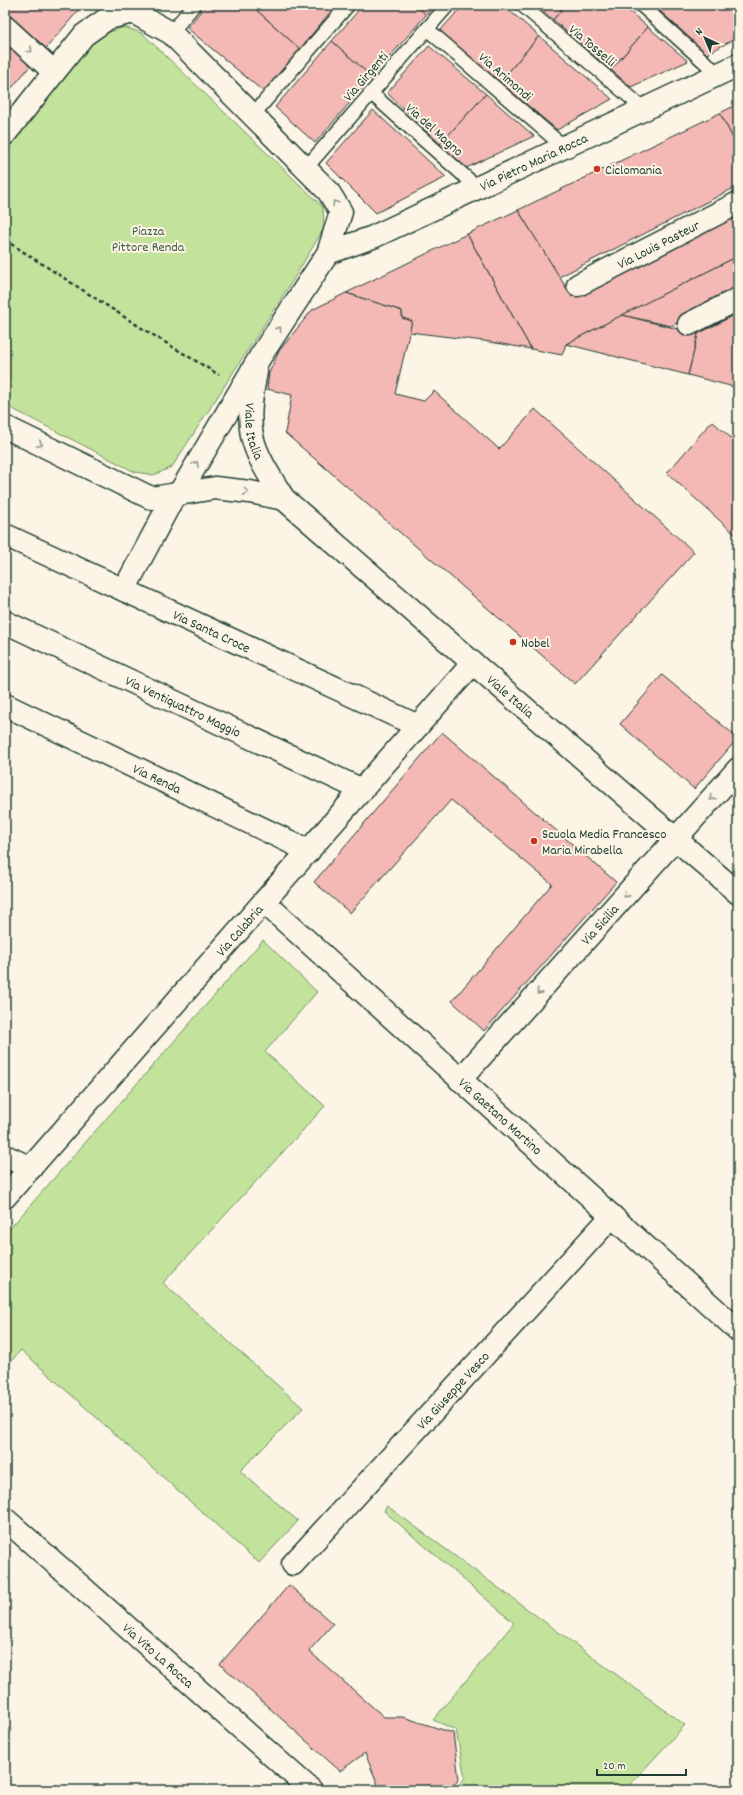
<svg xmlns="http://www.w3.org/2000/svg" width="743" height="1795" font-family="Dekko,sans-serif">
<rect width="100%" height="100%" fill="#fcf5e5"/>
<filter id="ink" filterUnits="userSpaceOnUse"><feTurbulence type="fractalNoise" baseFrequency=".025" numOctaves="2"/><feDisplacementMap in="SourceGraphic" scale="8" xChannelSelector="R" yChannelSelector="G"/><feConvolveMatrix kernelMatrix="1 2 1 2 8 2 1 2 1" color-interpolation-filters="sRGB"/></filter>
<g filter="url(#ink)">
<!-- green -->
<g fill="#c3e39c" stroke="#719068">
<path d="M124,27L142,33L323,207L324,228L293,280L172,467L154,475L135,472L5,405V153L86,47L107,33Z"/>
<path d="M263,940L317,992L265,1052L325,1106L163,1283L303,1408L240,1471L298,1521L259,1563L21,1350L5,1368V1234Z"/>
<path d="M387,1506L685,1725L625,1790H454L465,1778L456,1730L433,1720L514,1623L384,1511Z"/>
</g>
<!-- building -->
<g fill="#f4b8b5" stroke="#1f3d34">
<path d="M5,5H83L42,53L5,21Z"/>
<path d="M206,5H251L300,49L264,92L187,28Z"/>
<path d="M251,5H336L300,49Z"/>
<path d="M363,5H416L426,15L372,77L332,41Z"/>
<path d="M416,5H435L426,15Z"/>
<path d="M463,5H503L539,36L500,82L440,31Z"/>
<path d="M536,5H566L553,20Z"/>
<path d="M566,5H622L648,27L611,70L553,20Z"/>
<path d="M664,5H738V37L707,54L659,10Z"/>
<path d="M648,27L688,61L631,87L611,70Z"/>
<path d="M539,36L612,99L557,130L500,82Z"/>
<path d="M5,41L31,65L5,96Z"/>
<path d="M332,41L372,77L315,143L275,107Z"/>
<path d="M429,46L486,94L440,144L387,93Z"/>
<path d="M486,94L534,136L466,168L440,144Z"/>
<path d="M738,104V148L720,113Z"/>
<path d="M373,110L446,177L376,213L326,163Z"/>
<path d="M720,113L738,148V186L559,277L518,210Z"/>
<path d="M518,210L572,297L738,212V256L566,344L562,355L531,349L467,234Z"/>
<path d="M467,234L531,349L484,341L409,332L412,321L402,318V311L346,293Z"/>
<path d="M738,256V291L671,326L622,315Z"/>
<path d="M346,293L402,311V318L412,321L395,394L424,401L434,391L499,449L535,409L694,552L575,684L285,433L292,395L267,389L269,373L279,351L312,310Z"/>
<path d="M738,313V388L688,375L698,334Z"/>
<path d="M622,315L698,334L688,375L566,344Z"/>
<path d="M712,421L738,444V537L667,473Z"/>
<path d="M662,675L738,738L694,789L620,724Z"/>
<path d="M442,732L616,882L484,1031L452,1001L552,884L451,800L350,913L314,882Z"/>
<path d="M289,1585L333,1624L309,1651L384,1717H403L453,1733L459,1779L450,1790H380L365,1753L340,1771L220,1664Z"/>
</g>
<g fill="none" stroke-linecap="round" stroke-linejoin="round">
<!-- service casing -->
<g stroke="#1f3d34" stroke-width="16">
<g id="service">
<path d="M522,5L644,109"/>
<path d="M641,5L718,74"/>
<path d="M427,29L564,147"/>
<path d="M171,33L194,5"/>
<path d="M371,93L478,188"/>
<path d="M252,116L348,5"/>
<path d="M305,169L448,5"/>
</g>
</g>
<!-- minor casing -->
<g stroke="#1f3d34" stroke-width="25">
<g id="minor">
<path d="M5,27L54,72"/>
<path id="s1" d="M328,253L373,237L738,65"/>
<path id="s2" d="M578,285L738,203"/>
<path d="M689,324L738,299"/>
<path id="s3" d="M5,535L418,726"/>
<path d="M124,590L175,494"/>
<path id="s4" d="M5,622L362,790"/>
<path id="s5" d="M5,705L309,851"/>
<path id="s6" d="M264,902L738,1330"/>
<path id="s7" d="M460,1080L738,769"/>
<path d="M5,1156L31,1168"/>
<path id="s8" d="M5,1197L473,663"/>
<path id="s9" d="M5,1519L311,1790"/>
<path id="s10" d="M293,1564L612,1216"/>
</g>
</g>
<!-- tertiary casing -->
<g stroke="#1f3d34" stroke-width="25">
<g id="tertiary">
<path d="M5,134L84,35L108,18L133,12L171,33L328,191L341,212L328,253L260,357L179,494L151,498L5,427"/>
<path id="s11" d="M256,372C252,393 248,414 252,436C257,458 272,480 284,499L738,893"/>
<path d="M179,494L215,488L250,492L284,499"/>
</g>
</g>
<!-- path -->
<path stroke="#1f3d34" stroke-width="2.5" stroke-dasharray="4 3" stroke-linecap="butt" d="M5,240L140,327L219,375"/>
<!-- service -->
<use href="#service" stroke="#fcf5e5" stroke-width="13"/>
<!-- minor -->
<use href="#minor" stroke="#fcf5e5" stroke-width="22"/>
<!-- tertiary -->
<use href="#tertiary" stroke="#fcf5e5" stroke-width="22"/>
</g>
<!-- one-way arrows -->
<defs><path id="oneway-chevron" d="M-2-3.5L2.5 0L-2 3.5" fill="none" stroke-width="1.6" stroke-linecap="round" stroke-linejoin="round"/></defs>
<g stroke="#8e998c">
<use href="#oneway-chevron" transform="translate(30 50) rotate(43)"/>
<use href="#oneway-chevron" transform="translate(335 203) rotate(-122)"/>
<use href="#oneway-chevron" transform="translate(279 329) rotate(-55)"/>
<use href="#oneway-chevron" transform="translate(40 444) rotate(26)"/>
<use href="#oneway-chevron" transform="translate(196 464) rotate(-60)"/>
<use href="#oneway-chevron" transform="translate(246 492) rotate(7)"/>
<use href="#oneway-chevron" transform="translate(712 798) rotate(132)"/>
<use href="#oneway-chevron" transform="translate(626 895) rotate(132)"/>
<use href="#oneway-chevron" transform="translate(539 992) rotate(132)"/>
</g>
</g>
<!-- markers -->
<g fill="#c8321e" stroke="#fcf5e5" stroke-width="1.5">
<circle cx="597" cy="169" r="4"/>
<circle cx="513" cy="642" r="4"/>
<circle cx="534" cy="841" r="4"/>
</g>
<g text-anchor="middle" stroke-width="4" stroke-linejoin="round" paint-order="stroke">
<!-- street labels -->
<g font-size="14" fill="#1f3d34" stroke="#fcf5e5">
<text transform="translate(593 45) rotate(40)" y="5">Via Tosselli</text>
<text transform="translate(365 76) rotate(-49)" y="5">Via Girgenti</text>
<text transform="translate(506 76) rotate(41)" y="5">Via Arimondi</text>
<text transform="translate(435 129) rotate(42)" y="5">Via del Magno</text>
<text dy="5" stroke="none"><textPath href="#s1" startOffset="225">Via Pietro Maria Rocca</textPath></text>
<text dy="5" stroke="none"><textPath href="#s2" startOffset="90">Via Louis Pasteur</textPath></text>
<text dy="5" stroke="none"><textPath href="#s11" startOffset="60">Viale Italia</textPath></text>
<text dy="5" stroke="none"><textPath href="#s3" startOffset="228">Via Santa Croce</textPath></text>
<text dy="5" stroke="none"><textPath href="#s11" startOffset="436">Viale Italia</textPath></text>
<text dy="5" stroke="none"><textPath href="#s4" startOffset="197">Via Ventiquattro Maggio</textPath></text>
<text dy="5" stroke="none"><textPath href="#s5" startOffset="169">Via Renda</textPath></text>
<text dy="5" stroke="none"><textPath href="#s7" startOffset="209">Via Sicilia</textPath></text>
<text dy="5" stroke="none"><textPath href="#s8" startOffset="355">Via Calabria</textPath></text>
<text dy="5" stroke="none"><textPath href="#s6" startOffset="319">Via Gaetano Martino</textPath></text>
<text dy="5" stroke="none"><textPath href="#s10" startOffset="236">Via Giuseppe Vesco</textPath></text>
<text dy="5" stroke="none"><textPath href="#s9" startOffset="205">Via Vito La Rocca</textPath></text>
</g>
<!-- poi labels -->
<g font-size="14" fill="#1f3d34" stroke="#fcf5e5" text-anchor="start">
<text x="605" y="174">Ciclomania</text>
<text x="521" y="647">Nobel</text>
<text x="542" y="838">Scuola Media Francesco<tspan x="542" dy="16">Maria Mirabella</tspan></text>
</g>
<!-- park labels -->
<g font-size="14" fill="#405e49" stroke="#fcf5e5">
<text x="148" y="235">Piazza<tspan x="148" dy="16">Pittore Renda</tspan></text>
</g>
</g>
<!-- margin -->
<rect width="743" height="1795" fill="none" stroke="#fcf5e5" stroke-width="20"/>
<rect x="10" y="10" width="723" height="1775" fill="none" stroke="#1f3d34" stroke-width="1.5" filter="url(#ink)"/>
<!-- north arrow -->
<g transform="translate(705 38) rotate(316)" stroke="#fcf5e5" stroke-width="3" paint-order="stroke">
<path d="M0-3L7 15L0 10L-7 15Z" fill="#1f3d34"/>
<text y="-6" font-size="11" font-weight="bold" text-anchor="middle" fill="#1f3d34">N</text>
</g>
<!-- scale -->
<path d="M597 1769v6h89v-6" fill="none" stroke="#1f3d34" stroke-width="2"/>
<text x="603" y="1769" font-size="12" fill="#1f3d34" stroke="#fcf5e5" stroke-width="3" paint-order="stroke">20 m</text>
</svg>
